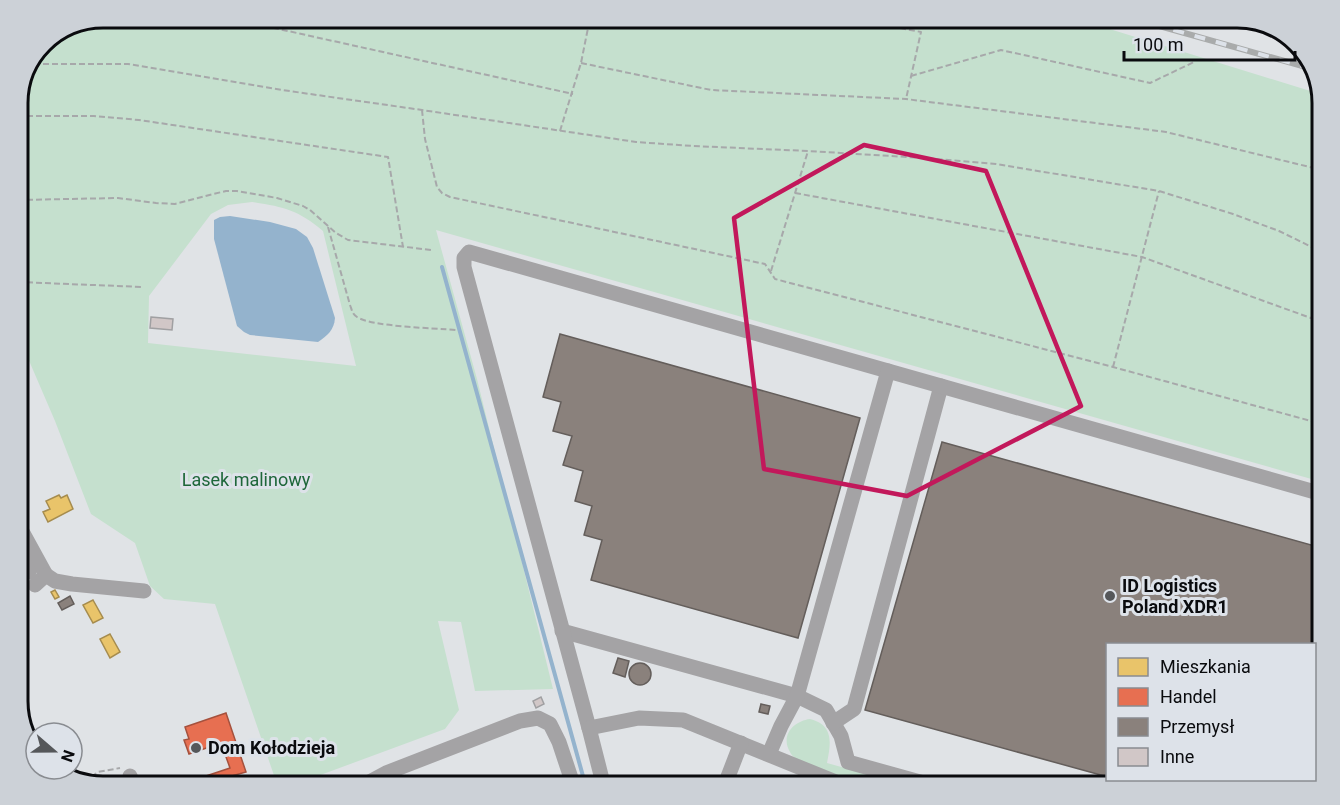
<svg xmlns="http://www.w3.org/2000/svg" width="1340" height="805" font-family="Roboto,sans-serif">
<rect width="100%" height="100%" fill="#e0e3e6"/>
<!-- green -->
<g fill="#c5e0ce" fill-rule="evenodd">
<path d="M103,18H1074L1320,94L1322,98V482L436,230L477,379L553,689L475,691L461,622L438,621L459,710L445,729L288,787H278L215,604L164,599L150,586L135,543L91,514L55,421L18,335V98L43,43ZM252,202C284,207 298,210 323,231L356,366L148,343L149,296L211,214L228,205Z"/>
<path d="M810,719C834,725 831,743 827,763L913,787H863L797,759C794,757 791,755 790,752C780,735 794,721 810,719Z"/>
</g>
<!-- water -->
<path fill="#94b3cd" d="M230,216L270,222L296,229L307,237L313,248L335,318C334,330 328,335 318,342L250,335L244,332L237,326L214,239V220L220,217Z"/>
<!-- homes -->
<g fill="#e9c46a" stroke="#a68c4e" stroke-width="1.5">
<path d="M59,495L61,498L67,495L73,509L48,522L43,512L50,509L46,501Z"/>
<path d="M55,590L59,597L55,599L51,592Z"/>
<path d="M93,600L103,618L93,623L83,605Z"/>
<path d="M110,634L120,652L110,658L100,639Z"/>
</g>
<!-- shops -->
<path fill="#e76f51" stroke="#a5513d" stroke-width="1.5" d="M226,713L246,772L228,777L230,782L221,785V787H200L197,779L230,768L221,743L189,754L184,740L189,739L185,727Z"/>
<!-- industry -->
<g fill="#8a817c" stroke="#645e5b" stroke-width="1.5">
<path d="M560,334L860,418L798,638L591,580L602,540L584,535L592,506L575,501L583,471L563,465L572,436L553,431L561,402L543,397Z"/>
<path d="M942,442L1322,548V699L1318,698L1314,712V644H1108V777L865,710Z"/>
<path d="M70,596L74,604L62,610L58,603Z"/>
<path d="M618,658L629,661L625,677L613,673Z"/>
<circle cx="640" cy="674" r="11"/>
<path d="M761,704L770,706L768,714L759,712Z"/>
<path d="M1117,780H1265L1237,787H1144Z"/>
</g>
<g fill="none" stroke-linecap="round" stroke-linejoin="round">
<!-- stream -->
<path stroke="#94b3cd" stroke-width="4" d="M442,267L586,787"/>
</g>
<!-- building -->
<g fill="#d1c7c7" stroke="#a0a0a2" stroke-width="1.5">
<path d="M151,317L173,319L172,330L150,328Z"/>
<path d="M541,697L544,704L536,708L533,701Z"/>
<path d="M523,781L536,787H520Z"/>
</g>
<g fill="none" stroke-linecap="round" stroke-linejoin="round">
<!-- path -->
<g stroke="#a7a8aa" stroke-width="2" stroke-dasharray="6 3" stroke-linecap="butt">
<path d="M229,18L573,94"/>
<path d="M847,18L921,32L906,99"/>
<path d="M581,63L711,90L906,99L1166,132L1322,170"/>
<path d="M34,64H128L282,90L422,110L636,142L693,146L808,151L924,158L996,164L1159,191L1233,214L1279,231L1322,252"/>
<path d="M911,76L1001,50L1150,83L1194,62"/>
<path d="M422,110L425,139L437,187L442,193L450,197L765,264L775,279L1113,367L1322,424"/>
<path d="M18,116H94L139,120L388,157L403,247"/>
<path d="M560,131L581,63L590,18"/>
<path d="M795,193L1142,257L1322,322"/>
<path d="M18,200L118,198L156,203L175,204L213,194L226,191H237L277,198L303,206L310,210L336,233L348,240L431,250"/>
<path d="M328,227L350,305C352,310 352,314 357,317C372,327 435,328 456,330"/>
<path d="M771,271L808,151"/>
<path d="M18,282L143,287"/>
<path d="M1113,367L1159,191"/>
<path d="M84,782L98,772L120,768"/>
</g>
<!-- minor -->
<g stroke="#a4a3a5" stroke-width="15">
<path d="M18,524L46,575L35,585"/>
<path d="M18,550L29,572"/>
<path d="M46,575L55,581L72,584L144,591"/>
<path d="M562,631L797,696L826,710L841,736L848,762L938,787"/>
<path d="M18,704L20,713"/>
<path d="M833,723L854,709L941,386"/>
<path d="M589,728L464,267V258L469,252L888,371"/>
<path d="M769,754L781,726L797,696L888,371L1322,494"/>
<path d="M130,776L135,787"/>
<path d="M360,787L386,773L520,721L538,718L550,724L559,742L574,787"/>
<path d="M604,787L589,728L639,718L683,720L848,787"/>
<path d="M724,787L741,743"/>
</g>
<!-- rail casing -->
<g stroke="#a9abab" stroke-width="6">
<path id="rail" d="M1131,18L1313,69"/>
</g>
<!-- rail -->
<use href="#rail" stroke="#dde2e9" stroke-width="4" stroke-dasharray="11" stroke-linecap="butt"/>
</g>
<!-- marked area -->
<path fill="none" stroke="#c2185b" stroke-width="4.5" stroke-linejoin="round" d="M864,145L986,171L1081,406L907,496L764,469L734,218Z"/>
<!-- markers -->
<g fill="#55575a" stroke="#dde2e9" stroke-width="2">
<circle cx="1110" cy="596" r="6"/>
<circle cx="196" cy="748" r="6"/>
</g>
<g text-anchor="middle" stroke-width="6" stroke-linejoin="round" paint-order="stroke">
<!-- park labels -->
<g font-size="18" fill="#1e663a" stroke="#dde2e9">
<text x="246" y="486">Lasek malinowy</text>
</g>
<!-- poi labels -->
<g font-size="18" font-weight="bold" fill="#0a0b0e" stroke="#dde2e9" text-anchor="start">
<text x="1122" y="592">ID Logistics<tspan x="1122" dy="21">Poland XDR1</tspan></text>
<text x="208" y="754">Dom Kołodzieja</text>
</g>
</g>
<!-- crop -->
<path d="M0 0H1340V805H0ZM103 28H1237A75 75 0 0 1 1312 103V701A75 75 0 0 1 1237 776H103A75 75 0 0 1 28 701V103A75 75 0 0 1 103 28Z" fill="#ccd1d7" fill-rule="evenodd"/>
<path fill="none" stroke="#0a0b0e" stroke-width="3" d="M103 28H1237A75 75 0 0 1 1312 103V701A75 75 0 0 1 1237 776H103A75 75 0 0 1 28 701V103A75 75 0 0 1 103 28Z"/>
<!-- legend -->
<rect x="1106" y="643" width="210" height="138" fill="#dde2e9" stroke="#898c91" stroke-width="1.5"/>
<rect x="1118" y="658" width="30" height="18" fill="#e9c46a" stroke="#898c91" stroke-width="1.5"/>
<text x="1160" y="673" font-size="18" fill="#0a0b0e">Mieszkania</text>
<rect x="1118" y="688" width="30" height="18" fill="#e76f51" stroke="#898c91" stroke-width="1.5"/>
<text x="1160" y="703" font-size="18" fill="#0a0b0e">Handel</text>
<rect x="1118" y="718" width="30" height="18" fill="#8a817c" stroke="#898c91" stroke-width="1.5"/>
<text x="1160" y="733" font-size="18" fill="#0a0b0e">Przemysł</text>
<rect x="1118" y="748" width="30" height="18" fill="#d1c7c7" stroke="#898c91" stroke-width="1.5"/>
<text x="1160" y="763" font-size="18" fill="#0a0b0e">Inne</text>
<!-- north arrow -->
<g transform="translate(54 751) rotate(110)"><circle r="28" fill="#dde2e9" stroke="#898c91" stroke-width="1.5"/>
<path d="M0-4.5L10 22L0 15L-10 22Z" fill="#55575a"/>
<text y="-9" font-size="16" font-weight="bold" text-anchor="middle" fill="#0a0b0e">N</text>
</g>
<!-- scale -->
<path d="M1124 51v9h171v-9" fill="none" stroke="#0a0b0e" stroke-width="3"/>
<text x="1133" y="51" font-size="18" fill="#0a0b0e" stroke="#dde2e9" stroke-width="4.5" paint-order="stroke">100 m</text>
</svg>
